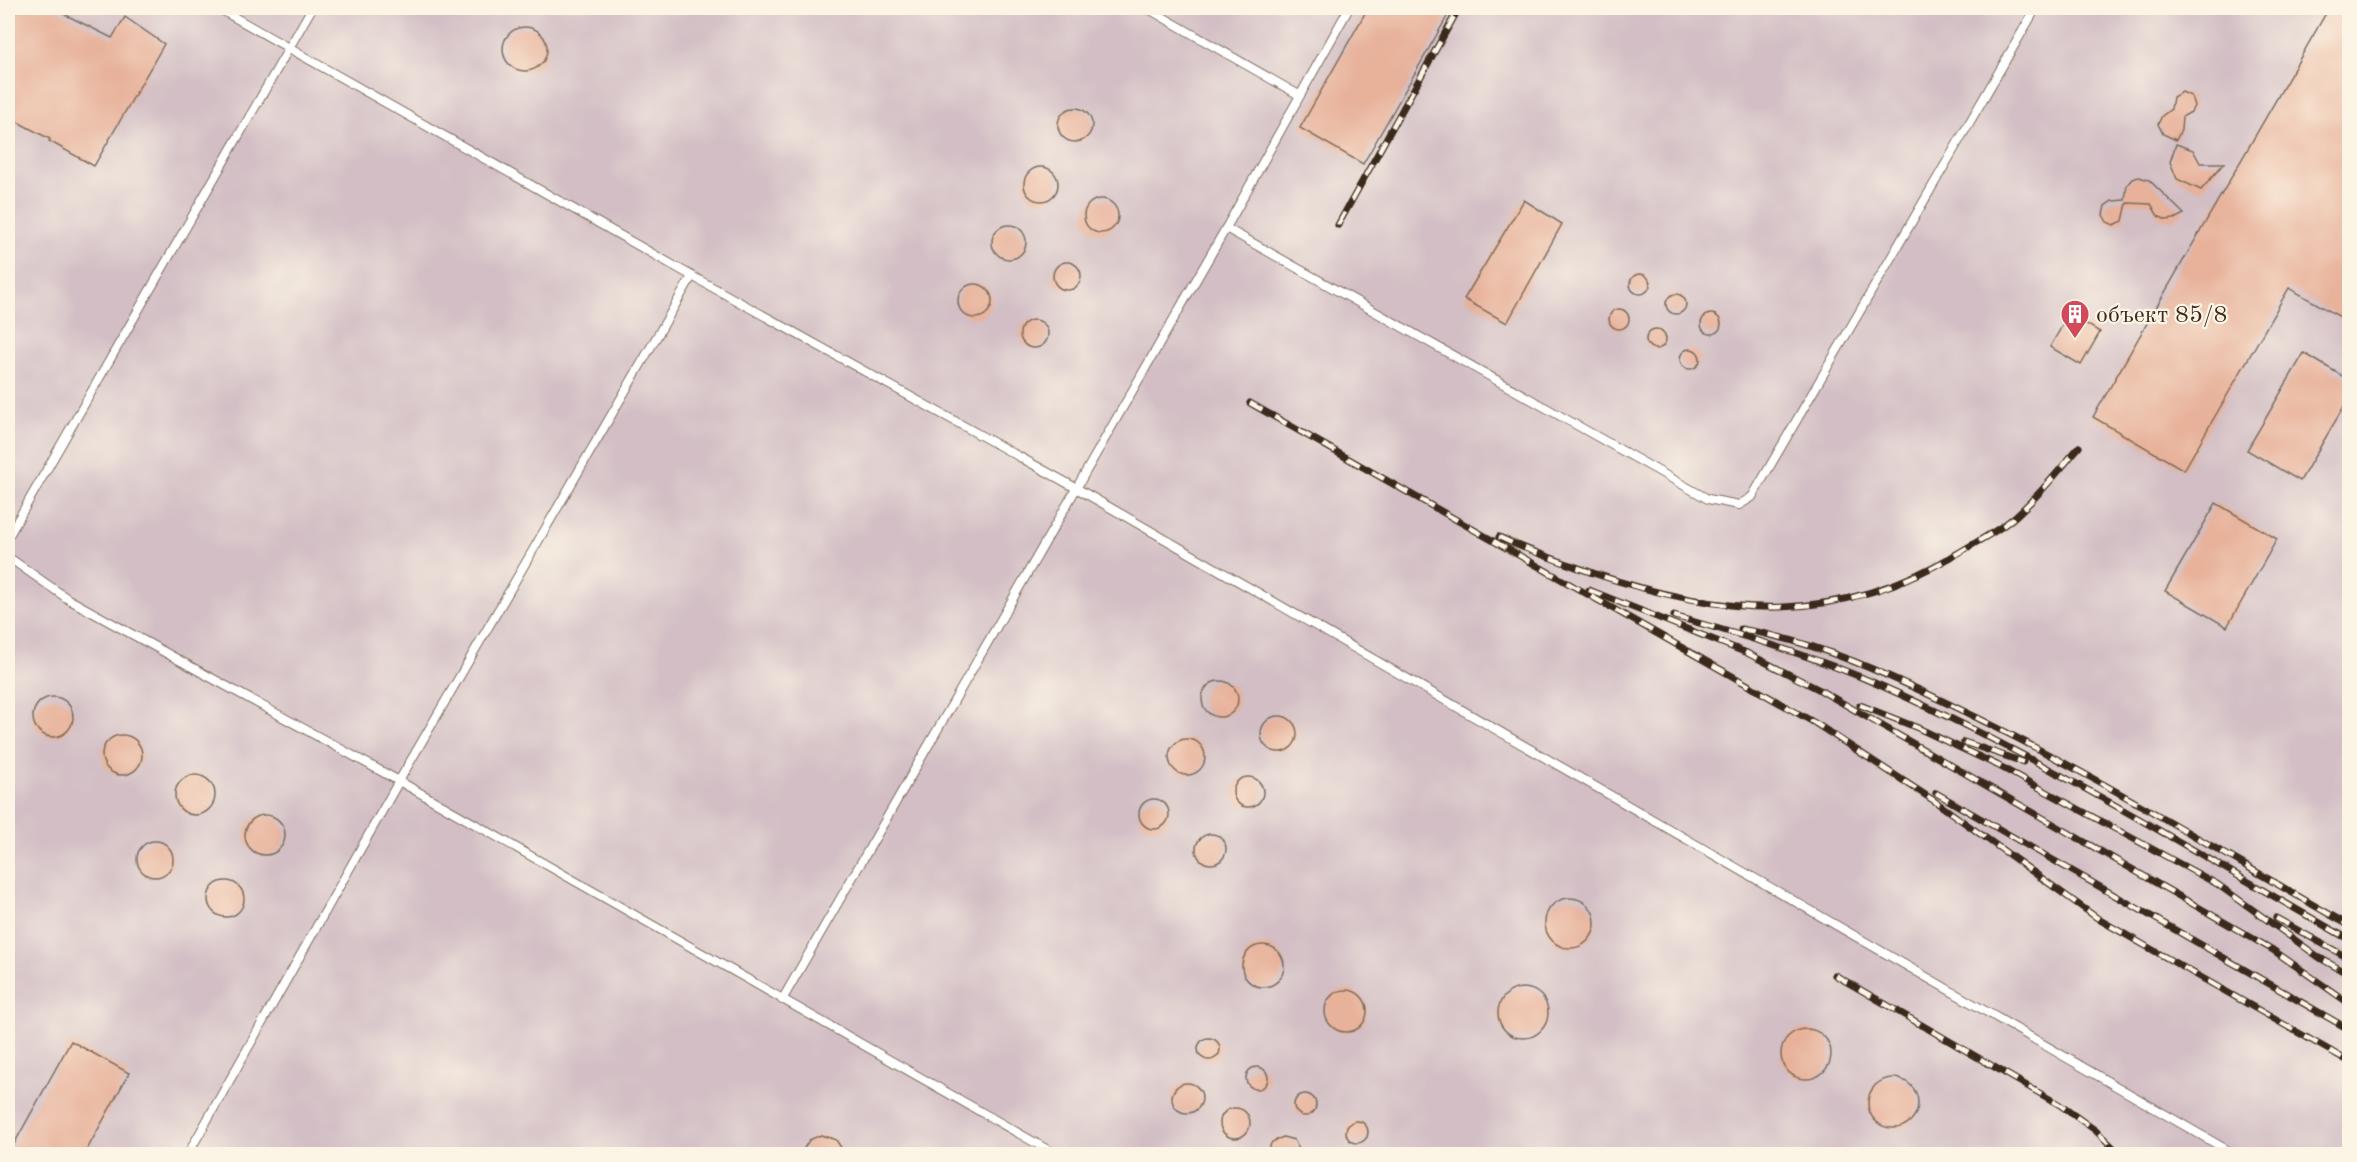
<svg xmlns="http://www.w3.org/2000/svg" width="2357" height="1162" font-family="'Old Standard TT',serif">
<rect width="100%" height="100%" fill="#fcf5e5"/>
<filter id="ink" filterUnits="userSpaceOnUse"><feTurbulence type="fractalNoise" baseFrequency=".0167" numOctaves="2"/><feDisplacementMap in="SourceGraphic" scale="12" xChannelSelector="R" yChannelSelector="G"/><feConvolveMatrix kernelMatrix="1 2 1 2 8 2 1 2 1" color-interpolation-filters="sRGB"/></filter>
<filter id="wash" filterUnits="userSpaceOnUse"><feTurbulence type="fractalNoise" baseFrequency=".008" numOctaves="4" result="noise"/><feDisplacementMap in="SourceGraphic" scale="24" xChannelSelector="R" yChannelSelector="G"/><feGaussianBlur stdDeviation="1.35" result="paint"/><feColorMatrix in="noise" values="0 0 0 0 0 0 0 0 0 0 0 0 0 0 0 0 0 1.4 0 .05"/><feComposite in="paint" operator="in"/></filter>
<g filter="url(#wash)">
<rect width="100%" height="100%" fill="#f8e9d2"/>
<!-- industrial -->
<rect fill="#d2bec4" x="8" y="8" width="2341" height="1146"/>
<g id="blocks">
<!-- building -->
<g fill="#e7b19a">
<path d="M8,8H52L112,38L125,17L164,44L94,166L49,141L50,139L8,117Z"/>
<path d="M1368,8H1452L1363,164L1300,128Z"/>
<path d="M2329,8H2349V322L2289,288L2184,470L2093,417Z"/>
<circle cx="525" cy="49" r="22"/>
<path d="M2182,92L2191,96L2194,106L2191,112L2182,117L2181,130L2176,140L2163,134L2158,124L2162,116L2171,109L2173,97Z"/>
<circle cx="1075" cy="125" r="17"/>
<path d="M2176,144L2193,150L2200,163H2224L2201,190L2177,179L2170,162Z"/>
<circle cx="1041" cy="184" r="17"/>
<path d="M2139,177L2149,180L2184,214L2174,219L2166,220L2158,216L2151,204L2127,203L2123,221L2114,225L2107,222L2103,215L2105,206L2112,201L2125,200L2127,185L2132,179Z"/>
<circle cx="1101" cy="216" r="17"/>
<path d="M1524,200L1562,224L1507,323L1464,299Z"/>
<circle cx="1009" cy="242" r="17"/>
<circle cx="1067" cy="276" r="14"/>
<circle cx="1640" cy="284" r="10"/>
<circle cx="975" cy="301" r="17"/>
<circle cx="1676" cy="304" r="10"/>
<circle cx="1619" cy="319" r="10"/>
<circle cx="1711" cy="324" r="10"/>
<path d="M2069,314L2100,332L2081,365L2050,347Z"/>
<circle cx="1034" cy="334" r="14"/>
<circle cx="1656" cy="339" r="10"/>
<circle cx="1690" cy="359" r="10"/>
<path d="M2304,353L2349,380V398L2300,481L2247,450Z"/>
<path d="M2216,503L2277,539L2227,627L2165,591Z"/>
<circle cx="1220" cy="699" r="18"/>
<circle cx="53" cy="717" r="20"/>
<circle cx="1279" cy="734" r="18"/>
<circle cx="122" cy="755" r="20"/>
<circle cx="1187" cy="757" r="18"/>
<circle cx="195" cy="795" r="20"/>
<circle cx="1248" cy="792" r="15"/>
<circle cx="1154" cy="814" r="15"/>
<circle cx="265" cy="835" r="20"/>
<circle cx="1211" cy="849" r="15"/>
<circle cx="155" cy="859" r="18"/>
<circle cx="226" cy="899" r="18"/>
<circle cx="1570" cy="923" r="25"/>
<circle cx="1263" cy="966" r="21"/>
<circle cx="1523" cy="1013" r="25"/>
<circle cx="1346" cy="1011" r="21"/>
<circle cx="1806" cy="1054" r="25"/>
<circle cx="1209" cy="1049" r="11"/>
<path d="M71,1041L129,1073L84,1155H8Z"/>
<circle cx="1257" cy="1078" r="11"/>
<circle cx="1893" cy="1103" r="25"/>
<circle cx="1187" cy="1098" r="15"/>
<circle cx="1305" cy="1105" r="11"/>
<circle cx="1235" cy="1123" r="15"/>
<circle cx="1357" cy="1132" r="11"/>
<path d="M821,1135L836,1140L846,1155H800L809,1140Z"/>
<path d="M1283,1137L1294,1140L1302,1155H1265L1272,1142Z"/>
</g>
</g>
</g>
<g filter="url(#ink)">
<use href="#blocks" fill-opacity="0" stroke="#7d6d5d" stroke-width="1.5"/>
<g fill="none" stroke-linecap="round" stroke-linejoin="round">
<!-- lane casing -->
<g stroke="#7d6d5d" stroke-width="10">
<g id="lane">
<path d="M218,8L692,276L1076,488L2234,1154"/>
<path d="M1147,8L1299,95"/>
<path d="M1349,8L1226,228L1708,499L1739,505L1752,497L2036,8"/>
<path d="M8,537L312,8"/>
<path d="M8,557L68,599L399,781L1055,1154"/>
<path d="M782,1000L1226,228"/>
<path d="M188,1154L399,781L692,276"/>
</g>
</g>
<!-- lane -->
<use href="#lane" stroke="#fff" stroke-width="8"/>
<!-- rail casing -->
<g stroke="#3b2a1e" stroke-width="7">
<g id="rail">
<path d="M1338,225L1459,8"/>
<path d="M1250,403L1815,723L1933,800L2100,920L2350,1062"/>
<path d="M1499,537C1529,551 1562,562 1593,573C1726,618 1836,626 1960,552C1981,539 2004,528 2021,511C2042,492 2060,469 2079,447"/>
<path d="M1589,590L1747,653L1818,689L2273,950L2350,1004"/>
<path d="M1674,616C1745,636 1817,657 1884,687C2045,759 2196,853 2350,940"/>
<path d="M1741,629C1818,642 1887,674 1957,708C2092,773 2220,852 2350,926"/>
<path d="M1860,705L1918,728L1997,765L2217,884L2320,958L2350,975"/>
<path d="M1964,742L2023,762"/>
<path d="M1936,793L2350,1030"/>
<path d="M2276,918L2350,959"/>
<path d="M1835,975L2060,1105L2095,1130L2120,1154"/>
</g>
</g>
<!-- rail -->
<use href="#rail" stroke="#fcf5e5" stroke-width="4.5" stroke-dasharray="14" stroke-linecap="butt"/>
</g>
</g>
<!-- icons -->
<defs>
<g id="building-pin" transform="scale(1.5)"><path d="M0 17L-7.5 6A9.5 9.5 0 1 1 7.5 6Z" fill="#d1495b" stroke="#fcf5e5"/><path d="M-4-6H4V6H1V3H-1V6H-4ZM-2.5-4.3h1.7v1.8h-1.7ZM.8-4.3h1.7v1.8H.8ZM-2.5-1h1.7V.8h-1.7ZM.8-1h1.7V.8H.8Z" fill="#fff"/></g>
</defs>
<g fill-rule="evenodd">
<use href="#building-pin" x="2075" y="314"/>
</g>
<g text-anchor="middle" stroke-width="4.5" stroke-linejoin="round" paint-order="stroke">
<!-- poi labels -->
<g font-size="24" fill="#3b2a1e" stroke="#fcf5e5" text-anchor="start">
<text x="2096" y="322">объект 85/8</text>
</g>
</g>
<!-- margin -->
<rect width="2357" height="1162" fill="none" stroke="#fcf5e5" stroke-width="30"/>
</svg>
